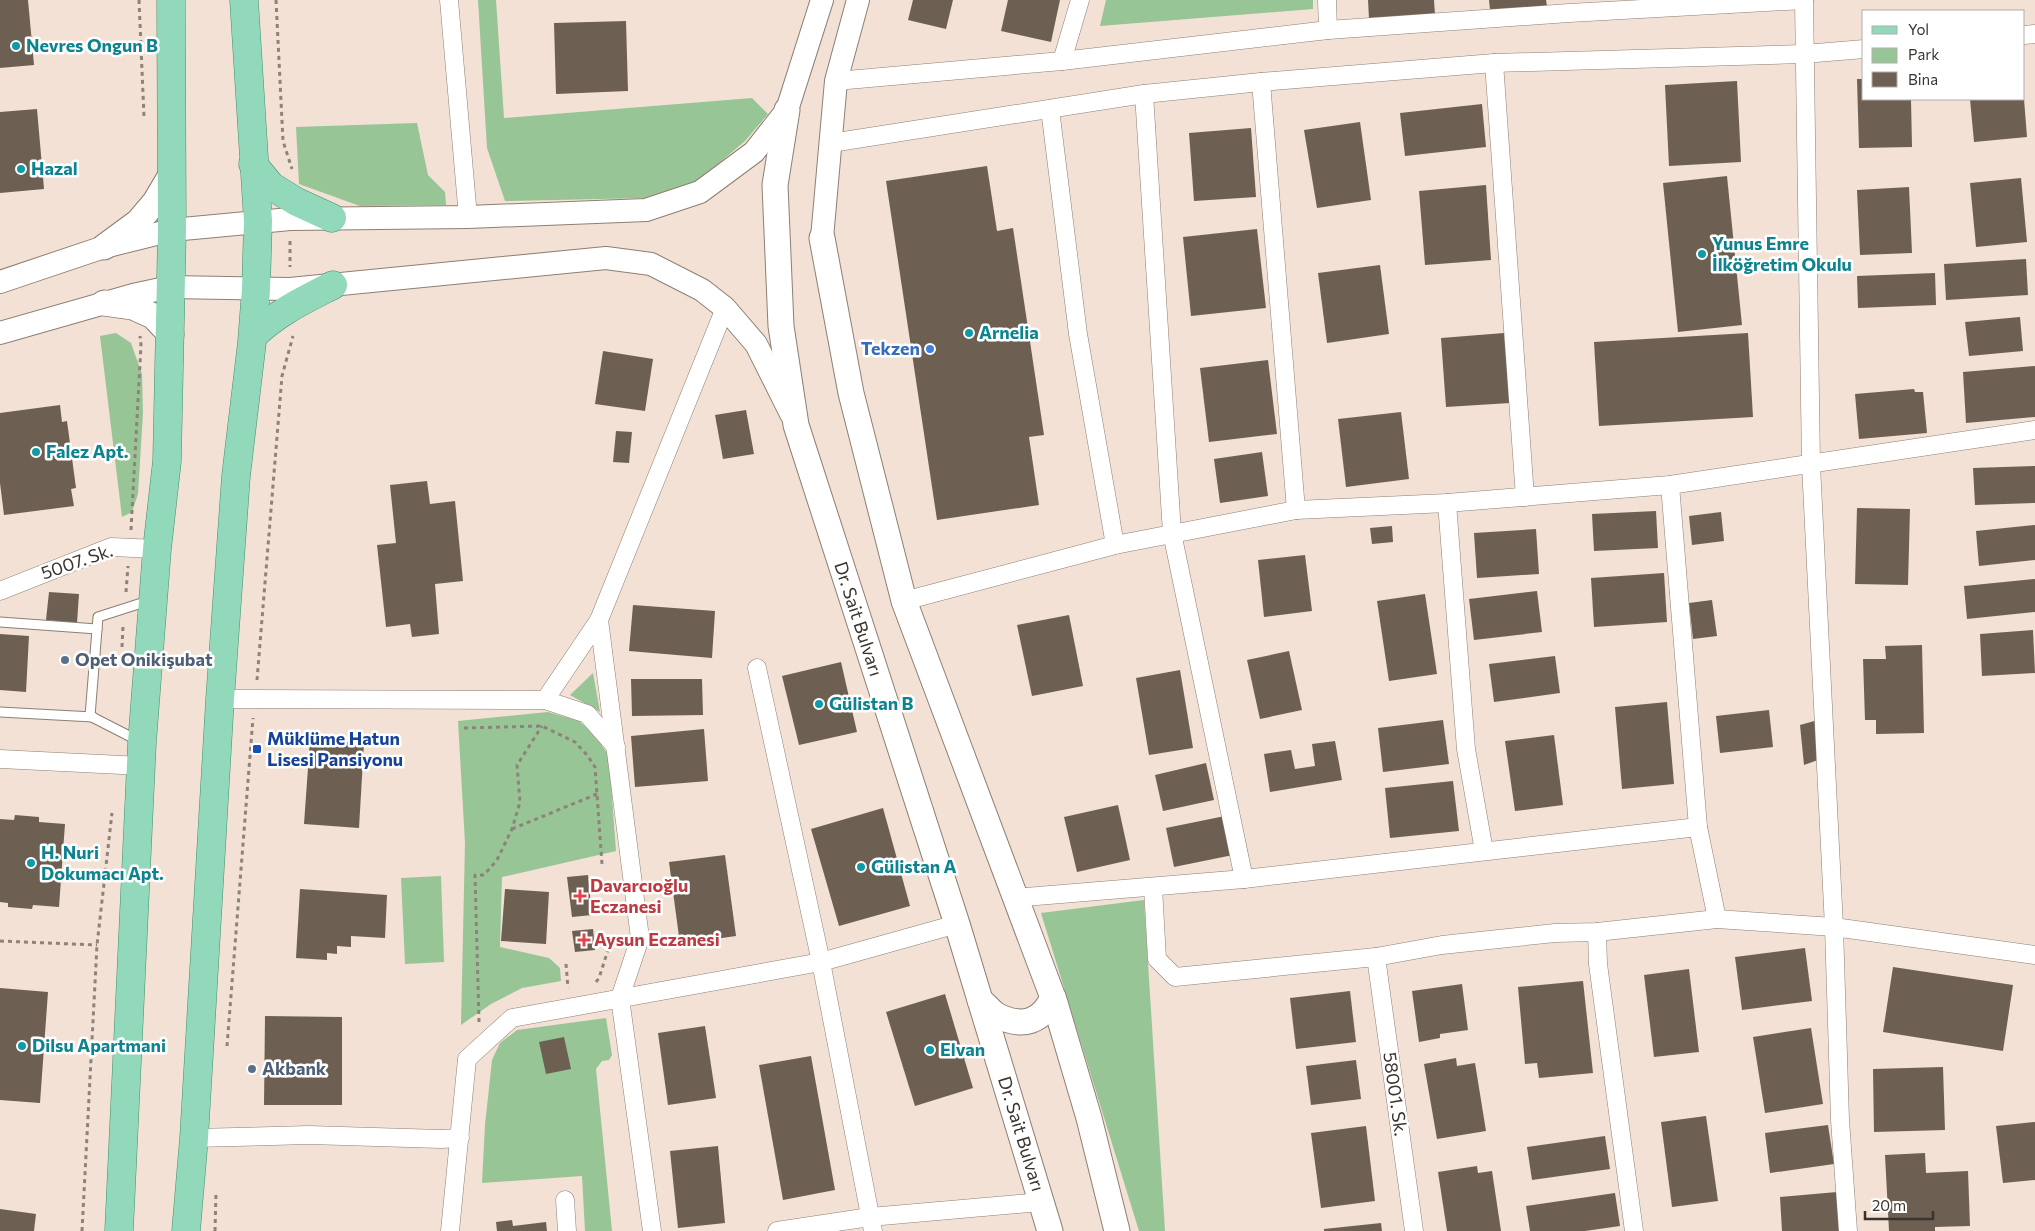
<svg xmlns="http://www.w3.org/2000/svg" width="2035" height="1231" font-family="Commissioner,sans-serif">
<rect width="100%" height="100%" fill="#f2e1d4"/>
<!-- green -->
<g fill="#98c595">
<path d="M478,0H496L504,118L752,98L768,114L745,141L698,181L649,198L505,201L487,148Z"/>
<path d="M1106,0H1313V9L1100,26Z"/>
<path d="M417,123L428,175L445,192L446,205L360,206L299,184L296,127Z"/>
<path d="M116,333L131,343L142,374L143,413L138,494L132,512L122,517L100,336Z"/>
<path d="M593,673L600,712L570,695Z"/>
<path d="M548,712L579,721L595,735L609,756L616,851L502,877L500,947L549,958L560,968L561,981L522,988L491,1004L461,1025L465,843L458,721Z"/>
<path d="M441,876L444,962L405,964L401,878Z"/>
<path d="M1144,900L1165,1231H1139L1041,913Z"/>
<path d="M606,1018L612,1055L609,1060L602,1061L596,1069L612,1231H585L582,1176L482,1183L485,1125L492,1060L500,1043L517,1030Z"/>
</g>
<!-- building -->
<g fill="#6d6053">
<path d="M0,0H28L34,65L0,68Z"/>
<path d="M913,0H953L946,29L908,20Z"/>
<path d="M1008,0H1060L1051,42L1001,31Z"/>
<path d="M1368,0H1434L1435,15L1369,19Z"/>
<path d="M1489,0H1546L1547,6L1490,10Z"/>
<path d="M626,21L628,91L556,94L554,23Z"/>
<path d="M1857,79H1864V99H1911L1912,147L1859,148Z"/>
<path d="M1737,81L1741,162L1669,166L1665,85Z"/>
<path d="M1970,99H2024L2027,137L1974,142Z"/>
<path d="M1482,104L1486,147L1405,156L1400,113Z"/>
<path d="M37,109L44,189L0,193V112Z"/>
<path d="M1360,122L1371,200L1317,208L1304,130Z"/>
<path d="M1251,128L1256,197L1194,201L1189,133Z"/>
<path d="M987,166L997,231L1013,228L1044,435L1029,437L1039,505L937,520L886,181Z"/>
<path d="M1727,176L1742,325L1678,332L1663,183Z"/>
<path d="M2021,178L2027,242L1976,247L1970,183Z"/>
<path d="M1486,185L1491,260L1425,265L1419,191Z"/>
<path d="M1909,187L1912,253L1860,255L1857,190Z"/>
<path d="M1257,229L1266,308L1191,316L1183,237Z"/>
<path d="M2026,259L2028,295L1946,300L1944,264Z"/>
<path d="M1380,265L1389,334L1327,343L1318,273Z"/>
<path d="M1935,273L1936,305L1858,308L1857,276Z"/>
<path d="M2020,317L2023,351L1969,356L1965,322Z"/>
<path d="M1504,333L1510,403L1446,407L1441,338Z"/>
<path d="M1748,333L1753,417L1599,426L1594,342Z"/>
<path d="M603,351L653,359L645,411L595,404Z"/>
<path d="M1268,360L1277,434L1209,442L1200,368Z"/>
<path d="M2035,366V417L1966,423L1963,372Z"/>
<path d="M1914,389L1915,392H1923L1927,433L1859,439L1855,394Z"/>
<path d="M60,405L62,422L67,421L76,488L71,489L74,506L4,515L0,483V413Z"/>
<path d="M746,410L754,454L723,459L715,415Z"/>
<path d="M1401,412L1409,479L1346,487L1338,419Z"/>
<path d="M616,431L632,432L629,463L613,462Z"/>
<path d="M1262,452L1268,496L1220,503L1214,459Z"/>
<path d="M2035,466V503L1975,505L1973,468Z"/>
<path d="M427,481L430,504L455,501L463,581L435,584L439,634L412,637L410,624L386,627L377,545L396,543L390,485Z"/>
<path d="M1857,508L1910,509L1908,585L1855,584Z"/>
<path d="M1656,511L1658,548L1594,551L1592,514Z"/>
<path d="M1721,512L1724,541L1692,545L1689,516Z"/>
<path d="M2035,525V560L1979,566L1976,531Z"/>
<path d="M1392,526L1393,542L1372,544L1370,528Z"/>
<path d="M1536,529L1539,574L1477,578L1474,533Z"/>
<path d="M1305,555L1312,611L1264,617L1258,560Z"/>
<path d="M1664,573L1667,622L1594,627L1591,578Z"/>
<path d="M2035,579V612L1967,619L1964,586Z"/>
<path d="M1537,591L1542,632L1474,640L1469,599Z"/>
<path d="M49,592L79,594L77,623L46,620Z"/>
<path d="M1425,594L1437,674L1389,681L1377,601Z"/>
<path d="M1712,600L1717,636L1693,639L1689,603Z"/>
<path d="M633,605L715,611L712,658L629,651Z"/>
<path d="M1069,615L1083,686L1032,696L1017,625Z"/>
<path d="M2033,630L2035,673L1982,676L1980,634Z"/>
<path d="M0,634L29,636L26,692L0,690Z"/>
<path d="M1922,645L1924,733L1876,734V720H1865L1863,659H1886L1885,646Z"/>
<path d="M1289,651L1302,710L1260,719L1247,660Z"/>
<path d="M1555,656L1560,693L1494,702L1489,664Z"/>
<path d="M841,662L857,732L799,745L782,676Z"/>
<path d="M1180,670L1193,748L1149,755L1136,678Z"/>
<path d="M631,679H702L703,715L632,716Z"/>
<path d="M1667,702L1674,784L1622,789L1615,707Z"/>
<path d="M1769,710L1773,747L1720,753L1716,716Z"/>
<path d="M1443,720L1449,764L1383,772L1378,728Z"/>
<path d="M1818,720V760L1804,765L1800,725Z"/>
<path d="M704,729L708,781L635,787L631,736Z"/>
<path d="M1554,735L1563,805L1515,811L1505,741Z"/>
<path d="M310,740L364,743L359,828L304,824Z"/>
<path d="M1335,741L1342,780L1270,792L1264,754L1291,750L1295,769L1315,766L1312,744Z"/>
<path d="M1206,763L1214,800L1163,811L1155,775Z"/>
<path d="M1453,781L1459,831L1390,838L1385,788Z"/>
<path d="M1118,805L1130,860L1077,872L1064,817Z"/>
<path d="M883,808L910,906L839,926L811,829Z"/>
<path d="M15,815L39,817V822L65,824L59,907L33,905L32,909L8,907V903L0,902V819L14,820Z"/>
<path d="M1225,816L1233,855L1174,867L1166,828Z"/>
<path d="M725,855L736,936L680,944L669,862Z"/>
<path d="M588,875L592,915L572,917L567,877Z"/>
<path d="M300,889L387,895L385,938L351,936V947L337,946V954L327,953V960L296,958Z"/>
<path d="M505,889L549,892L546,944L501,941Z"/>
<path d="M593,929L595,950L575,952L572,931Z"/>
<path d="M1805,948L1812,1001L1742,1010L1735,957Z"/>
<path d="M1893,967L2013,985L2003,1051L1883,1032Z"/>
<path d="M1689,969L1699,1052L1654,1057L1644,975Z"/>
<path d="M1583,981L1593,1073L1539,1078L1537,1063L1525,1064L1518,987Z"/>
<path d="M1462,984L1468,1030L1440,1034V1038L1419,1042L1412,991Z"/>
<path d="M0,988L48,992L40,1103L0,1100Z"/>
<path d="M1350,991L1356,1042L1296,1049L1290,998Z"/>
<path d="M945,994L973,1088L915,1106L886,1012Z"/>
<path d="M265,1016L342,1017V1105H264Z"/>
<path d="M705,1026L716,1098L668,1105L658,1033Z"/>
<path d="M1811,1028L1823,1104L1765,1113L1753,1037Z"/>
<path d="M564,1037L571,1069L546,1074L539,1042Z"/>
<path d="M811,1056L835,1190L783,1200L759,1065Z"/>
<path d="M1456,1058L1457,1066L1475,1063L1486,1131L1437,1139L1424,1064Z"/>
<path d="M1356,1060L1361,1099L1311,1105L1306,1066Z"/>
<path d="M1943,1067L1945,1130L1874,1132L1873,1069Z"/>
<path d="M1706,1116L1718,1201L1672,1207L1661,1122Z"/>
<path d="M2035,1122V1180L2003,1183L1996,1126Z"/>
<path d="M1828,1125L1834,1164L1770,1173L1765,1133Z"/>
<path d="M1366,1126L1375,1201L1321,1208L1311,1133Z"/>
<path d="M1605,1136L1610,1169L1532,1180L1527,1147Z"/>
<path d="M718,1146L725,1223L678,1228L670,1151Z"/>
<path d="M1925,1153L1926,1173L1968,1171L1970,1226L1935,1227V1231H1889L1885,1155Z"/>
<path d="M1477,1166L1478,1173L1492,1171L1501,1231H1447L1438,1172Z"/>
<path d="M1837,1192L1840,1231H1782L1780,1197Z"/>
<path d="M1615,1193L1620,1226L1585,1231H1530L1526,1206Z"/>
<path d="M0,1209L36,1214L34,1231H0Z"/>
<path d="M512,1220L513,1226L546,1222L547,1231H497L496,1222Z"/>
<path d="M1381,1223L1382,1231H1324V1229Z"/>
</g>
<g fill="none" stroke-linecap="round" stroke-linejoin="round">
<!-- service casing -->
<g stroke="#8e7f73" stroke-width="11">
<g id="service">
<path d="M0,622L97,629"/>
<path d="M0,712L93,717"/>
<path d="M139,741L90,716L98,617L151,600"/>
</g>
</g>
<!-- minor casing -->
<g stroke="#8e7f73" stroke-width="19">
<g id="minor">
<path d="M449,0L468,217"/>
<path d="M1327,0L1328,30"/>
<path d="M1804,0L1811,465L1834,927L1840,1120L1848,1231"/>
<path d="M2024,35L2035,34"/>
<path d="M1062,61L1080,0"/>
<path d="M1494,63L1525,497"/>
<path d="M836,81L1062,61L1328,30L1569,13L1804,0"/>
<path d="M1261,82L1296,510"/>
<path d="M1144,94L1172,533L1244,879"/>
<path d="M1050,109L1078,334L1115,545"/>
<path d="M831,143L1144,94L1261,82L1494,63L1804,54L1864,49"/>
<path d="M1670,485L1698,827L1717,919"/>
<path d="M1447,503L1466,749L1484,851"/>
<path d="M0,591L111,547L157,549"/>
<path d="M904,601L1115,545L1296,510L1447,503L1670,485L2035,430"/>
<path d="M599,620L640,938L620,998L652,1231"/>
<path d="M757,668L821,962L873,1231"/>
<path d="M220,699L545,700L587,714L616,747"/>
<path d="M545,700L599,620L725,308"/>
<path d="M0,759L142,766"/>
<path d="M1153,887L1157,959L1175,977L1376,957L1442,945L1555,933L1597,932L1717,919L1834,927L2035,955"/>
<path d="M1014,898L1244,879L1698,827"/>
<path d="M1597,932L1598,964L1634,1231"/>
<path d="M1376,957L1414,1231"/>
<path d="M194,1138L309,1135L441,1139L460,1138"/>
<path d="M565,1200L567,1231"/>
<path d="M450,1231L467,1059L512,1018L821,962L957,924"/>
<path d="M777,1231L870,1217L1041,1202"/>
</g>
</g>
<!-- tertiary casing -->
<g stroke="#8e7f73" stroke-width="24">
<g id="tertiary">
<path d="M822,238L836,81L858,0"/>
<path d="M0,282L104,247L172,230L290,219L468,217L646,210L700,192L754,152L787,110L822,0"/>
<path d="M0,333L133,295L170,287L290,289L606,258L651,264L702,290L725,308L756,344L791,414"/>
</g>
</g>
<!-- secondary casing -->
<g stroke="#8e7f73" stroke-width="27">
<g id="secondary">
<path d="M787,110L775,185L781,326L796,425L957,924L1050,1231"/>
<path d="M822,238L851,393L904,601L1055,1003L1089,1118L1117,1231"/>
<path d="M104,247L138,222L155,202L171,175"/>
<path d="M104,303L133,307L153,316L171,335"/>
<path d="M980,1000C986,1005 992,1013 998,1016C1023,1028 1042,1022 1053,997"/>
</g>
</g>
<!-- primary casing -->
<g stroke="#438f6b" stroke-width="29">
<g id="primary">
<path d="M253,164L271,186L297,202L332,218"/>
<path d="M253,336C276,313 304,300 333,285"/>
<path d="M119,1231L142,743L157,549L167,461L172,230L171,0"/>
<path d="M186,1231L194,1138L220,699L236,476L252,342L256,289L258,221L244,0"/>
</g>
</g>
<!-- path -->
<g stroke="#8e827a" stroke-width="3" stroke-dasharray="4 4" stroke-linecap="butt">
<path d="M139,0L144,117"/>
<path d="M276,0L283,141L292,169"/>
<path d="M290,241V267"/>
<path d="M131,530L141,345L140,336"/>
<path d="M126,592L128,566"/>
<path d="M122,647L123,626"/>
<path d="M257,680L282,376L293,336"/>
<path d="M464,728L542,726L575,742L587,755L595,767L602,864"/>
<path d="M512,829L597,794"/>
<path d="M0,941L97,945"/>
<path d="M566,964L568,988"/>
<path d="M596,982L599,978L608,950"/>
<path d="M479,1022L475,875H484L497,860L512,829L520,802L517,765L542,726"/>
<path d="M227,1046L253,718"/>
<path d="M82,1231L97,945L112,813"/>
<path d="M215,1231L216,1192"/>
</g>
<!-- service -->
<use href="#service" stroke="#fff" stroke-width="9"/>
<!-- minor -->
<use href="#minor" stroke="#fff" stroke-width="18"/>
<!-- tertiary -->
<use href="#tertiary" stroke="#fff" stroke-width="22"/>
<!-- secondary -->
<use href="#secondary" stroke="#fff" stroke-width="25"/>
<!-- primary -->
<use href="#primary" stroke="#91d9ba" stroke-width="28"/>
</g>
<!-- markers -->
<g fill="#0f9aa8" stroke="#fff" stroke-width="2">
<circle cx="16" cy="46" r="5"/>
<circle cx="21" cy="169" r="5"/>
<circle cx="1702" cy="254" r="5"/>
<circle cx="969" cy="333" r="5"/>
<circle cx="36" cy="452" r="5"/>
<circle cx="819" cy="704" r="5"/>
<circle cx="31" cy="863" r="5"/>
<circle cx="861" cy="867" r="5"/>
<circle cx="22" cy="1046" r="5"/>
<circle cx="930" cy="1050" r="5"/>
</g>
<circle fill="#3f7fe0" stroke="#fff" stroke-width="2" cx="930" cy="349" r="5"/>
<g fill="#5c6f8a" stroke="#fff" stroke-width="2">
<circle cx="65" cy="660" r="5"/>
<circle cx="252" cy="1069" r="5"/>
</g>
<rect fill="#1a4fb4" stroke="#fff" stroke-width="2" x="252" y="744" width="10" height="10" rx="2.5"/>
<g fill="#e0444e" stroke="#fff" stroke-width="2">
<path d="M577.5 888.5h5v5h5v5h-5v5h-5v-5h-5v-5h5z"/>
<path d="M581.5 932.5h5v5h5v5h-5v5h-5v-5h-5v-5h5z"/>
</g>
<g text-anchor="middle" stroke-width="5" stroke-linejoin="round" paint-order="stroke">
<!-- culture labels -->
<g font-size="18" font-weight="bold" fill="#0d838f" stroke="#fff" text-anchor="start">
<text x="26" y="52">Nevres Ongun B</text>
<text x="31" y="175">Hazal</text>
<text x="1712" y="250">Yunus Emre<tspan x="1712" dy="21">İlköğretim Okulu</tspan></text>
<text x="979" y="339">Arnelia</text>
<text x="46" y="458">Falez Apt.</text>
<text x="829" y="710">Gülistan B</text>
<text x="41" y="859">H. Nuri<tspan x="41" dy="21">Dokumacı Apt.</tspan></text>
<text x="871" y="873">Gülistan A</text>
<text x="32" y="1052">Dilsu Apartmani</text>
<text x="940" y="1056">Elvan</text>
</g>
<!-- shop labels -->
<g font-size="18" font-weight="bold" fill="#366cbe" stroke="#fff" text-anchor="end">
<text x="920" y="355">Tekzen</text>
</g>
<!-- street labels -->
<g font-size="18" fill="#3a332e" stroke="#fff">
<text transform="translate(77 562) rotate(-19)" y="6">5007. Sk.</text>
<text transform="translate(858 619) rotate(72)" y="6">Dr. Sait Bulvarı</text>
<text transform="translate(1395 1094) rotate(82)" y="6">58001. Sk.</text>
<text transform="translate(1021 1134) rotate(73)" y="6">Dr. Sait Bulvarı</text>
</g>
<!-- service labels -->
<g font-size="18" font-weight="bold" fill="#4e5e75" stroke="#fff" text-anchor="start">
<text x="75" y="666">Opet Onikişubat</text>
<text x="262" y="1075">Akbank</text>
</g>
<!-- transit labels -->
<g font-size="18" font-weight="bold" fill="#164399" stroke="#fff" text-anchor="start">
<text x="267" y="745">Müklüme Hatun<tspan x="267" dy="21">Lisesi Pansiyonu</tspan></text>
</g>
<!-- health labels -->
<g font-size="18" font-weight="bold" fill="#be3a42" stroke="#fff" text-anchor="start">
<text x="590" y="892">Davarcıoğlu<tspan x="590" dy="21">Eczanesi</tspan></text>
<text x="594" y="946">Aysun Eczanesi</text>
</g>
</g>
<!-- legend -->
<rect x="1862" y="10" width="162" height="90" fill="#ffffff" stroke="#b0adab"/>
<rect x="1872" y="26" width="25" height="8" fill="#91d9ba" stroke="#b0adab"/>
<text x="1908" y="35" font-size="15" fill="#3a332e">Yol</text>
<rect x="1872" y="48" width="25" height="15" fill="#98c595" stroke="#b0adab"/>
<text x="1908" y="60" font-size="15" fill="#3a332e">Park</text>
<rect x="1872" y="72" width="25" height="15" fill="#6d6053" stroke="#b0adab"/>
<text x="1908" y="85" font-size="15" fill="#3a332e">Bina</text>
<!-- scale -->
<path d="M1865 1211v8h68v-8" fill="none" stroke="#3a332e" stroke-width="2.5"/>
<text x="1872" y="1211" font-size="15" fill="#3a332e" stroke="#ffffff" stroke-width="4" paint-order="stroke">20 m</text>
</svg>
